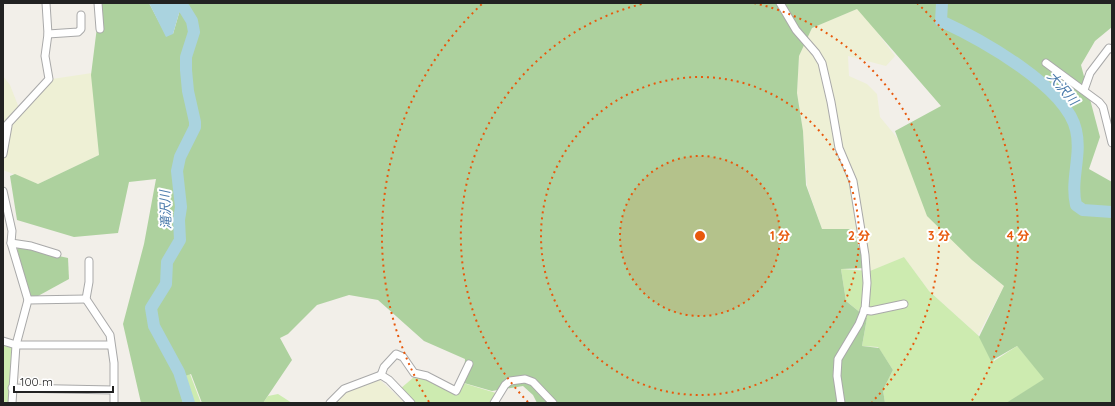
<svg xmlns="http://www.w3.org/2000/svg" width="1115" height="406" font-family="Quicksand,'Noto Sans JP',sans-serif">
<rect width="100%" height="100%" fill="#f2efe9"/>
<!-- farmland -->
<g fill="#eef0d5">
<path d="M859,8L895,56L886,66L848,56L849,76L867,84L877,94L880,117L899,140L977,265L1004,286L978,335L929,291L904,257L869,272L852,229H822L807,186L803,131L797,93L799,56L812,28Z"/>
<path d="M92,73L99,155L38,184L3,170V76L10,85L19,108L52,79Z"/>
<path d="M380,380L405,403H334L344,392Z"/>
</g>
<!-- grass -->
<g fill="#cdebb0">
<path d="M904,257L929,291L980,337L994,361L1017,346L1045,379L1007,403H885L883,390L893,370L878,347L862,346L867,318L846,301L841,269L870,271Z"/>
<path d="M3,343L15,345L13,403H3Z"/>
<path d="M190,374L201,403H183L177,380Z"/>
<path d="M414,377H423L457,391L463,383L496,393L498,395L495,403H413L400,389Z"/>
<path d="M278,394L292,403H263L268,396Z"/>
</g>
<!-- forest -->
<g fill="#add19e">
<path d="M100,3H149L165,33L173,34L182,3H1112V27L1095,41L1081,65L1100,137L1089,169L1112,182V403H1006L1044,379L1017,346L991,361L979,337L1004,286L972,260L927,216L895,131L941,106L857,9L812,28L799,56L797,93L803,131L806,185L822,229H853L866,268L841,269L846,301L867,318L862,346L879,348L893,370L883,390L885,403H537L533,395L523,386L492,391L464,383L465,359L424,341L378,300L349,295L317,305L288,334L280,338L292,360L263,403H202L191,374L177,379L183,403H141L123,324L144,244L156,179L129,182L118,233L74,237L17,220L10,176L15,174L38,184L99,155L91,75Z"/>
<path d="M17,247L68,258L69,279L38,296H27Z"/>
</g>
<!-- water -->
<path fill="#aad3df" d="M149,3H182L173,34L166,37Z"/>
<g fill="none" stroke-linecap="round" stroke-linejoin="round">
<!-- stream -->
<path stroke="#aad3df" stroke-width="2" d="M180,3L184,8"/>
<!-- river -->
<g stroke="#aad3df" stroke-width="12">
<path d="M942,3L941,21C980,39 1066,86 1076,130C1082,155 1070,180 1076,205L1083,210L1112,212"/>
<path d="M184,8L192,21L194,32L186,57V70L188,91L195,122V127L180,157L177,171L181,207L179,220L180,240L167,262L166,284L151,308L154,326L179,372L189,403"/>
</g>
<!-- minor casing -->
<g stroke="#a9a9a9" stroke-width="9">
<g id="minor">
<path d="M98,3L100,29"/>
<path d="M780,3L796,30L816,53L822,63L831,102L839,148L853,181L865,255L867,283L865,309L859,324L838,359L837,376L841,403"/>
<path d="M48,34L78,32L81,29V15"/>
<path d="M1046,63L1099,102L1103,107L1112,143"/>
<path d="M1084,90L1090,73L1109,48L1112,49"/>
<path d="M3,129L49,79L45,56L48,34L46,3"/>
<path d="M3,154L8,126"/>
<path d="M3,191L12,231L11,243L28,300"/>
<path d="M11,243L31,246L57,254"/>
<path d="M89,261V282L86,299L110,335L114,363V403"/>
<path d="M864,310L871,311L904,304"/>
<path d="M3,341L16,345H110"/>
<path d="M381,375L384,367L396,354L403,357L414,373L427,376L456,391L469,364"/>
<path d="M12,388L113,390"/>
<path d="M12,403L16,345L28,300L86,299"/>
<path d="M330,403L344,389L381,375L389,380L411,403"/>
<path d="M494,403L505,385L510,381L525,379L533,382L553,403"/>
</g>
</g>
<!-- minor -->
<use href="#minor" stroke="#fff" stroke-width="7"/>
</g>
<!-- distance rings -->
<circle cx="700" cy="236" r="80" fill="#e8590c" fill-opacity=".12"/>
<g fill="none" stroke="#e8590c" stroke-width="2" stroke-dasharray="2 4">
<circle cx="700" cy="236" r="80"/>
<circle cx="700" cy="236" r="159"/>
<path d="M528 402A239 239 0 0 1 646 3M754 3A239 239 0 0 1 872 402"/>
<path d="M429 402A318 318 0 0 1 483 3M917 3A318 318 0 0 1 971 402"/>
</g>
<g text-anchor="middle" stroke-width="4" stroke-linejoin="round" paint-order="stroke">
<!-- water labels -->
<g font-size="13" font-style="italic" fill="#4a7aab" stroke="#fff">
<text transform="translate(1063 88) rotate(49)" y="5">大沢川</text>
<text transform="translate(165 210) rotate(-92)" y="5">滝沢川</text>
</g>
</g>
<circle cx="700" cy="236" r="6" fill="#e8590c" stroke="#fff" stroke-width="2"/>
<g font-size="12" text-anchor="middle" font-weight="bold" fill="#e8590c" stroke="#fff" stroke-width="4" stroke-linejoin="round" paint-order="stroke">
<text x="780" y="240">1 分</text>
<text x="859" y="240">2 分</text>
<text x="939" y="240">3 分</text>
<text x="1018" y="240">4 分</text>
</g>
<!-- border -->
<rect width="1115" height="406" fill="none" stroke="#222222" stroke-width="8"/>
<!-- scale -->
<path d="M14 386v6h99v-6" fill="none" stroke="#222222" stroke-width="2"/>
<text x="20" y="386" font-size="12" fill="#222222" stroke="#ffffff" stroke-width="3" paint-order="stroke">100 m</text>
</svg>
